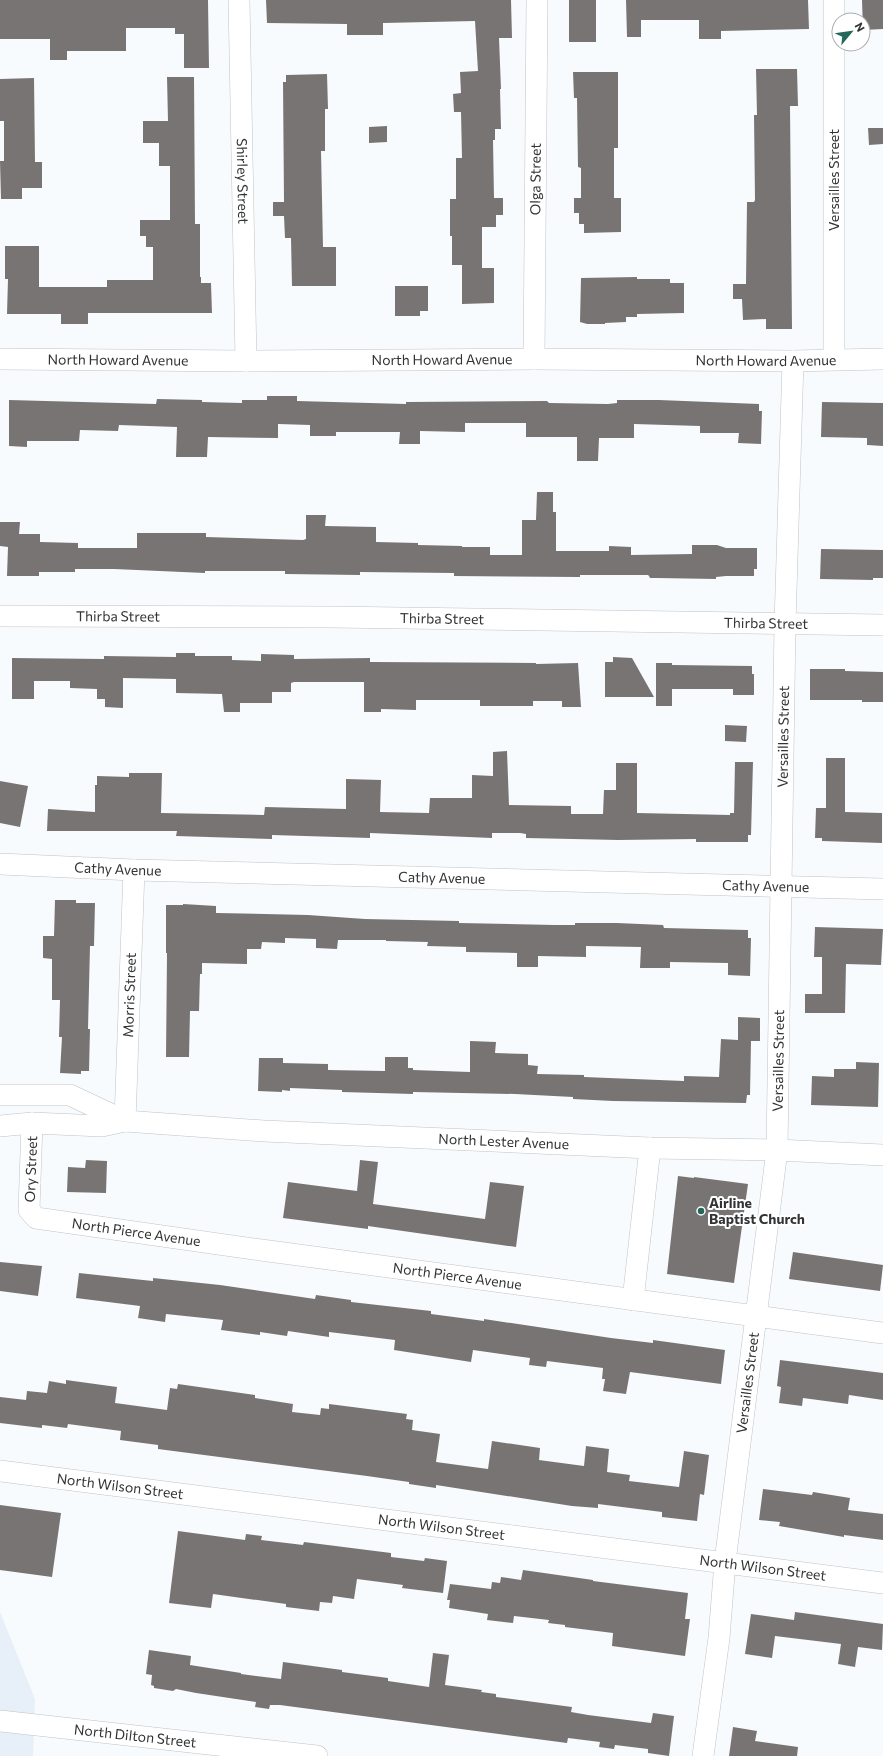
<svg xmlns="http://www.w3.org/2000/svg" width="883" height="1756" font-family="Commissioner,sans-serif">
<rect width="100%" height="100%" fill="#f8fbfe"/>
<!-- built -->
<path fill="#e7eff8" d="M0,1612L35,1699L33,1756H0Z"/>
<!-- building -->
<g fill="#787474">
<path d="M0,0H208L209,68H184V34H175V28H126V51H67V60H50V39H0Z"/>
<path d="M266,0H511L512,38H499L501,89H500L501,129H495V140H493L494,198H503V215H496V227H482V268H494V303L462,304V265H452V236H450V199H456V158H462L461,112H454L453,94L461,93L460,72L478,71L475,21L383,23V35H347V24L267,23Z"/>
<rect x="569" y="0" width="27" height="42"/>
<path d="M626,0H808L809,29L721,31V39H699V20H641V37H627Z"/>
<path d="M862,0H883V29L863,30Z"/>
<path d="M756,69H797L798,106H790L792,329H766V319L743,320L742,299H733V284H746L747,202H754L755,200L754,115H757Z"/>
<path d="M573,72H618V148H614V198H621V232L584,233V224H579V213H574V198H581V168L578,167L577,98H574Z"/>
<path d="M327,74L328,109H325V151H321L323,247H336V286H292L291,238H285L284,216H273V202H284L283,82H286V75Z"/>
<path d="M167,77H194L195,224H200V277H201V283H211L212,313H88V324H61V314H7L8,279H5V246H39V287H107V280H153V247H146V236H140V220H170V166H159V143H143V121H168Z"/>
<path d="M34,78L35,162H42V188H22V199H1L0,161H4V121H0V79Z"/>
<path d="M387,126V142L369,143V127Z"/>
<path d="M868,128H883V144L869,145Z"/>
<path d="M637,277V279H670V283H684V313L637,314V317H626V322L605,323V324H587L580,322L581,278Z"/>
<path d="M395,286H428V311H420V316H395Z"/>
<path d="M267,396H297V401L406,404V402L547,401L549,403L608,404L617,403V400H659L759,404V411H762L761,444L738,443L739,433H700V426L634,424V438H599L598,461H577V437H526V423H465V432L420,431V444H399L400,432H336V436H310V425L278,424V438L208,437L207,457H176L177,427L119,425L118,431L80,430L79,441H27V447L9,446V400L156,404L157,399L202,400V402L242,403V400H267Z"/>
<path d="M822,402L883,403V446L867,445V438L821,437Z"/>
<path d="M537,492H553V512H556V551H609V546L631,547V555L692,554V545H717L726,548H757V569H754V576H726L716,577V579L657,578H650L649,576L648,575H580V577L454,576V573L360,572V575L285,574V571H205V573L114,569H75V572H39V576H7L8,547L0,546V522H20L19,534H40V542L78,543V548H137V533H206V537L303,540L306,539V515H326L325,526L376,527V542L418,543V545L462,546V547H490V555H522V520H536Z"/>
<path d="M821,549L883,550V578H873V580L820,579Z"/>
<path d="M176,653H195V656H232V660L261,661V654L294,655V659L370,658V662L536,663V664L578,663L581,707H562V701H533V706H480V700H416V710L381,709V712H364V682H294L291,683V692H272V703H240V712H224L222,694L176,693V679L123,678V708L105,707V699H97V689L70,688V681H34V699H12V658L104,659V656L176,657Z"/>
<path d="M613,657L632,658L654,697H605V662H613Z"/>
<path d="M656,663H672V665L752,666V674H754V695H733V689H672V706H656Z"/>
<path d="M810,669H845V671L883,672V702H862V700H810Z"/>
<path d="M725,725L747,726L746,742L725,741Z"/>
<path d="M507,751L509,805L571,806V814H603L604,790H616V763H637V813L730,815V813H734L735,762H753L751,835H748V842H696V839L618,840L526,838V834L520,833H492V838L370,833V838L272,835V839L176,836L177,831H47L48,809L95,812V785H97V776L129,777V773H162L161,813L264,815L265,807L346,809V779L381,780L380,812L429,813L430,798H472V775L493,776V752Z"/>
<path d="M826,758H845V812L882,813V843L822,841V838H815L816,808H826Z"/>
<path d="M0,781L28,786L20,827L0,823Z"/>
<path d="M55,900H76V903H95L94,946H90L88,1029H90L89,1071H81V1074L60,1073L62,1037H59L60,1000H52V959L43,958V936H54Z"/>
<path d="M183,904L216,906V913L308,915L365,919L459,921V923L555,925H575V923H617L663,925L664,928L748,930V938H751L750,976L728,975V963L670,962V968H640L641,947L586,946V957L538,956V967H517V953L466,952V947L427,946L428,942L386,941V940H338L337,949L316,948V939L285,938V943L262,942L261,949H247V964L202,963V974H200L199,1011H190L189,1057H166L167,953H166V905H183Z"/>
<path d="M815,927L883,929L881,965L846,964L845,1013H805V994H822V957H814Z"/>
<path d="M738,1017L760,1018V1041H751L750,1095H747L746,1103L613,1101L573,1099V1097L515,1094L413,1092V1094L342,1092V1090L290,1088V1091L282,1090V1092L258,1091L259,1058H283V1063L328,1064V1070L385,1071V1057H408V1068H413V1070L470,1072V1041L496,1042L495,1053L528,1054V1065L538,1066L537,1074L584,1075V1077L684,1081V1076L719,1077L721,1039L738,1040Z"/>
<path d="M856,1062L879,1063L878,1107L811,1105L812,1076L834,1077V1069H856Z"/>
<path d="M86,1160L107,1161L106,1193L67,1192L68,1167L85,1168Z"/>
<path d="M360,1160L378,1162L373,1204L485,1219L490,1182L524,1186L516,1247L368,1226V1229L283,1218L288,1182L357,1191Z"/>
<path d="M678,1176L694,1178V1177L748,1184L734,1283L667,1274Z"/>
<path d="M793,1252L883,1265L880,1291L789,1279Z"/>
<path d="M0,1262L42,1266L38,1296L0,1291Z"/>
<path d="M79,1273L143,1280L153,1281V1278L220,1285L315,1299L316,1295L351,1300V1302L431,1311V1314L484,1321V1319L611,1338L653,1343V1340L725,1350L721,1384L630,1372L626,1394L603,1391L605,1379H602L603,1368L547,1361L546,1367L529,1365L530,1358L473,1350L471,1362L394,1350L395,1340L329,1332V1337L288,1331L287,1336L260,1332V1335L221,1330L223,1320L166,1314L165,1322L138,1318L140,1306L76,1298Z"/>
<path d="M780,1360L883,1373V1400L849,1395L848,1404L803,1398L802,1406L779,1403L781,1387L777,1386Z"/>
<path d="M66,1380L117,1387L115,1403L167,1410L170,1388L177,1389L178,1384L255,1395V1398L293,1404L292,1412L320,1415L321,1408L329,1409V1404L407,1414L406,1419L413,1420L412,1430L440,1434L436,1462L488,1469L492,1441L540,1448L539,1460L584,1466L586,1446L609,1449L607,1472L630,1475L629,1481L679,1487L684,1451L709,1455L704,1495L700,1494L697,1521L662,1517V1512L598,1504V1508L572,1506L436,1485V1488L409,1484V1482L367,1476L158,1449V1445L120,1440L121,1431L68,1424L67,1428L42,1425V1428L0,1423V1397L26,1400L27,1391L47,1393L49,1381L66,1384Z"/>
<path d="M763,1489L812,1495L813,1492L850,1498L848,1510L883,1514V1540L844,1535V1537L779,1526L780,1522L759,1520Z"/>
<path d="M0,1505L61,1513L52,1577L0,1570Z"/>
<path d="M178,1531L245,1540L246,1534L262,1536L261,1540L295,1544L303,1545L304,1542L391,1553V1557L424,1561L425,1558L447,1561L443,1593L402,1588L403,1585L357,1579L354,1599L333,1596L332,1603L320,1602L319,1611L286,1607V1604L213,1594L211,1608L169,1603Z"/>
<path d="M523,1570L593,1580V1581L688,1593L685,1619H690L685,1656L612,1646L613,1633L565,1627V1625L548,1623L549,1620L514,1616L513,1623L487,1620L488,1614L449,1608L450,1600H447L450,1584L491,1589L492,1582L500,1583L501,1577L521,1580Z"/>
<path d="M795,1612L883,1624L882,1650L858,1647L855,1667L838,1664L841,1644L775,1636L772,1658L745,1654L751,1614L794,1620Z"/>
<path d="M149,1650L191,1656L190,1665L241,1673V1674L281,1679L283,1662L342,1670V1672L388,1678V1681L429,1687L433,1653L449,1655L445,1685L482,1690L481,1692L496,1694V1697L572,1707L571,1712L588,1715L651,1723L653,1713L674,1716L669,1756L648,1753V1749L615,1745L614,1749L599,1747L600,1742L568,1738L567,1743L280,1705H270L269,1709L255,1707L256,1702L196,1693L176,1689L173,1691L154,1688V1686L151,1685L152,1675L146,1674Z"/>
<path d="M733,1727L757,1731L755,1741L798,1747L797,1756H729Z"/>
</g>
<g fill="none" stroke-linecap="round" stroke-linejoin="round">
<!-- minor casing -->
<g stroke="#c0c3c5" stroke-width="22">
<g id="minor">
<path id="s1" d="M239,0L246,361"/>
<path d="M834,0V359"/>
<path id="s2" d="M0,359L246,361L534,359L793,361L883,359"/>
<path id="s3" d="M534,359L537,0"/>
<path id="s4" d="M0,616L330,617L883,625"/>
<path id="s5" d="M0,864L134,870L883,889"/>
<path d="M0,1095H70L125,1121"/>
<path id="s6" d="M125,1121L134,870"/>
<path id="s7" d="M32,1123L29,1210L36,1218L261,1250L883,1333"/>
<path id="s8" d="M0,1126L32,1123L102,1126L125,1121L264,1131L650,1148L777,1150L883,1155"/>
<path d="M633,1300L650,1148"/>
<path id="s9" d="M0,1471L883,1583"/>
<path id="s10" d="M0,1721L317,1756"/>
<path id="s11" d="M703,1756L719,1638L725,1562L777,1150L785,624L793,361"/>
</g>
</g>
<!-- minor -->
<use href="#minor" stroke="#fff" stroke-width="21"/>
</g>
<!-- markers -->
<circle fill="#23685a" stroke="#fff" stroke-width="1.5" cx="701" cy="1211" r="4"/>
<g text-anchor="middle" stroke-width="4" stroke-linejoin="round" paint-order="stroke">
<!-- street labels -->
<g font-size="14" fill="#323334" stroke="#fff">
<text dy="5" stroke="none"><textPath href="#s3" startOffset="180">Olga Street</textPath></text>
<text transform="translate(834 180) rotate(-90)" y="5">Versailles Street</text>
<text dy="5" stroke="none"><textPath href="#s1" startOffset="181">Shirley Street</textPath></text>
<text dy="5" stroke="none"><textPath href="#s2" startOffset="442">North Howard Avenue</textPath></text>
<text dy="5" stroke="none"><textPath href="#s2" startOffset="118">North Howard Avenue</textPath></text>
<text dy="5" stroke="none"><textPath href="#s2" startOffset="766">North Howard Avenue</textPath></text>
<text dy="5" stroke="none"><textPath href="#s4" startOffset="118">Thirba Street</textPath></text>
<text dy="5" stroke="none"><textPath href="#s4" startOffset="442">Thirba Street</textPath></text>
<text dy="5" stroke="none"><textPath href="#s4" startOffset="766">Thirba Street</textPath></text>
<text dy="5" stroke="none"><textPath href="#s11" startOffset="1024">Versailles Street</textPath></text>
<text dy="5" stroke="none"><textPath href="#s5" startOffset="118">Cathy Avenue</textPath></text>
<text dy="5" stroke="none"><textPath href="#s5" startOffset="442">Cathy Avenue</textPath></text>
<text dy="5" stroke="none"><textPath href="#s5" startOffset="766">Cathy Avenue</textPath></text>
<text dy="5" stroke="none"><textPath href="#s6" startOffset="126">Morris Street</textPath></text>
<text dy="5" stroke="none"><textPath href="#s11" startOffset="700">Versailles Street</textPath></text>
<text dy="5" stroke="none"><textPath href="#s8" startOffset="505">North Lester Avenue</textPath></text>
<text transform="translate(31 1169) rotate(-88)" y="5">Ory Street</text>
<text dy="5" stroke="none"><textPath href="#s7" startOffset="199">North Pierce Avenue</textPath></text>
<text dy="5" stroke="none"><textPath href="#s7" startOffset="523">North Pierce Avenue</textPath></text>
<text dy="5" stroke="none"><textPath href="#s11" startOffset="376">Versailles Street</textPath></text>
<text dy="5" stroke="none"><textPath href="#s9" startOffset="121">North Wilson Street</textPath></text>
<text dy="5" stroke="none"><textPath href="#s9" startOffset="445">North Wilson Street</textPath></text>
<text dy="5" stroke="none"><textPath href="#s9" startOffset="769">North Wilson Street</textPath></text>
<text dy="5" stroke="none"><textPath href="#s10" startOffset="136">North Dilton Street</textPath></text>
</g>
<!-- poi labels -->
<g font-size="14" font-weight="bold" fill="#323334" stroke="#fff" text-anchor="start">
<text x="709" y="1208">Airline<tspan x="709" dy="16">Baptist Church</tspan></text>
</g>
</g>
<!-- north arrow -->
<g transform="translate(851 32) rotate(61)"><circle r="19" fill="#ffffff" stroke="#adadae"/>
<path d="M0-3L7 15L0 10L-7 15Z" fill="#23685a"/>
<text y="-6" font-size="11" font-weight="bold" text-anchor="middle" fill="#323334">N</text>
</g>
</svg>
